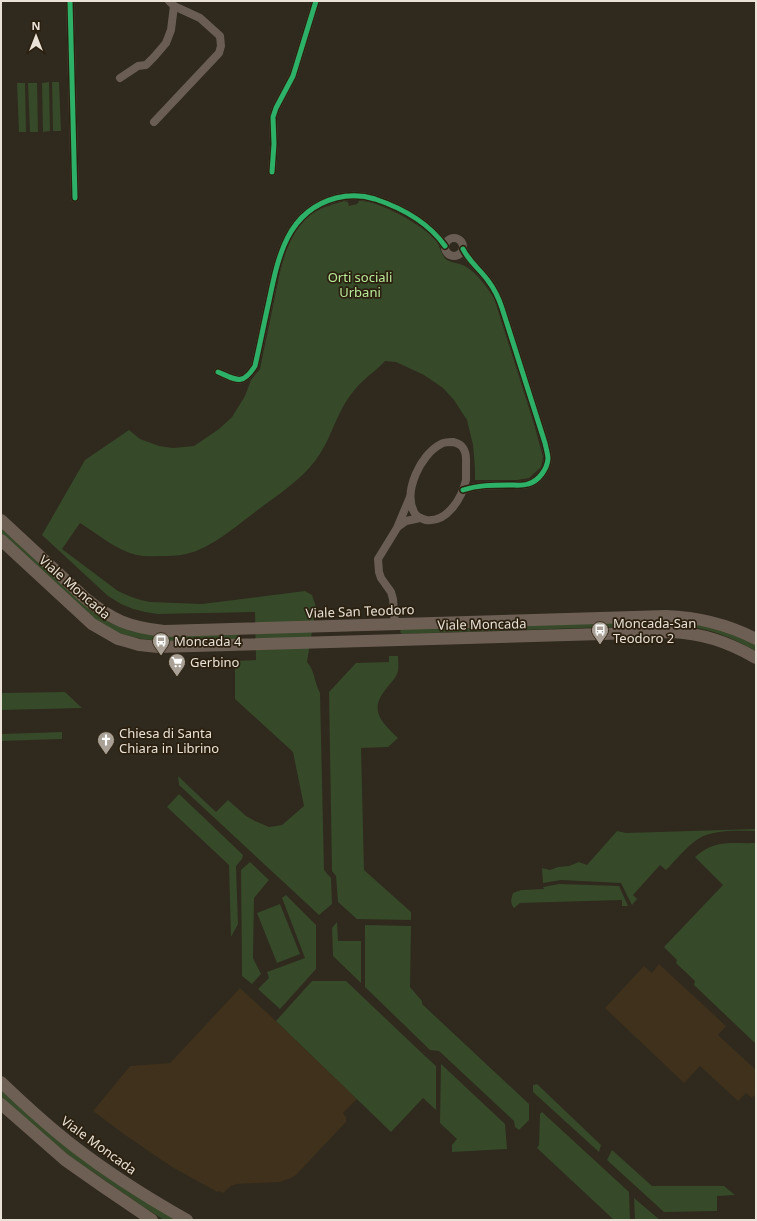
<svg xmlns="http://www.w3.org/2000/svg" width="757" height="1221" font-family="'Noto Sans',sans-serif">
<rect width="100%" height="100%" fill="#2f291e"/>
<!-- built -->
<g fill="#3f311b">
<path d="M659,964L726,1026L718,1035L756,1070V1094L752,1098L746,1093L738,1101L700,1066L684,1083L605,1008L644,966L652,973Z"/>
<path d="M240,988L276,1021L357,1099L343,1113L346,1117V1122L296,1175L291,1178L280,1182L237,1184L231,1186L223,1193L219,1191L217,1192L172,1167L125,1135L93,1111L130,1066L170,1063Z"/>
</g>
<!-- green -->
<g fill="#364928">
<path d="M49,82L50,131L43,132L42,83Z"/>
<path d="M52,82H59L61,131H53Z"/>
<path d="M17,83H25L26,132H19Z"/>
<path d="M28,83H37L38,132H30Z"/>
<path d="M344,201L348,202L349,206L357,204L359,201C378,200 422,225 435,239C440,245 441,256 447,260C452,263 459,263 465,266C477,273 486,286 494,298L534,424L543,457L541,467L529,478L517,480H475V468L473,445L467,420L454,400L443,388L424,375L396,362L385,361C378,369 370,374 363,381C358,385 353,392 349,397C335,417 330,442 315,461C299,482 276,496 255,512C235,527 210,549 186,554C177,556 168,556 159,556C147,557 134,556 123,550C109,544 93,531 80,523L62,549L118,591C128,596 139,600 150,602L202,604L305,591L312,595L316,607L307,662C315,671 314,682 320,693L324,870L331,878L332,904L319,915L179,785L178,776L216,812L228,800L246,816L255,821L269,827L282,825L304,806L293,752L235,699V661L256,660L255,612L158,614L145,612L133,609L121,604L108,596L42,535L85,460L129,430L140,439L159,446L173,448L194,446L219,429L232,417L245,396L251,380L260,369C264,348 269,327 273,306C280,274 284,234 313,213C323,207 334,204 344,201Z"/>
<path d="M1,526L89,609L110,623L131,631L239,634V639L161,641L142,639L118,633L98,622L1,534Z"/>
<path d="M658,621L692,623L723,630L756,645V651C735,640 715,630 691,627C683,626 675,626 666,625L402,634L400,632L401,629Z"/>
<path d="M389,656H398C398,660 399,666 398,671C396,679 390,683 386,689C368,711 382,722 398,738L388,747L361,748L364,870L411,912V920L357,919L338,902L336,876L332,871L329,692L356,663L389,662Z"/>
<path d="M65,692L82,708L1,710V693Z"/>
<path d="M62,732V739L1,741V734Z"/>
<path d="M179,794L243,855L242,859L236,866L238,924L231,937L229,865L167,807Z"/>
<path d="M756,829V831C737,831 715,829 698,839C686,847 676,860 666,870L660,865L633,895L637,899L632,905L621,883L561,880L543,883L542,868L550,870L558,867L569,866L579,862L587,865L617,831L626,833Z"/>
<path d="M756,843V1044L694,985L695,981L676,963L677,960L664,947L723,885L695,857C715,839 731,844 756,843Z"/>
<path d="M250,862L269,880L254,898L253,958L261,974L252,984L242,976L241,870Z"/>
<path d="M559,884L619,886L628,906H622V900L520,903L514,908C510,903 511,899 513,893L521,890L544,889L543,887Z"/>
<path d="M286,895L316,925V969L280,1009L258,989L269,978L267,972L305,958L282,898Z"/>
<path d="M280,904L300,954L277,963L257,913Z"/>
<path d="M337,922L338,941H361V983L333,956L332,928Z"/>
<path d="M365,925L411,926L410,987L422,1001V1004L529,1104V1120L519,1130L515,1127L514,1121L439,1051L430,1050L365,987Z"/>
<path d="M312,981H346L425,1056L436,1066V1110L423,1098L391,1132L276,1021Z"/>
<path d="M441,1064L505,1124L507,1149L452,1152V1145L457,1139L440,1123Z"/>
<path d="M537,1084L601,1145L599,1152L533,1092V1085Z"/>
<path d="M1,1089L177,1220H164L142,1206L71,1157L18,1114L1,1098Z"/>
<path d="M542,1112L629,1192L630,1220H614L537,1148L539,1145L540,1114Z"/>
<path d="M612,1150L652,1186H724L735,1195L717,1196V1211L664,1212L607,1160Z"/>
<path d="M634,1198L660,1220H635Z"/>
</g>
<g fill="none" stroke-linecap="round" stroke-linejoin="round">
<!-- minor -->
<g stroke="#6a5e54" stroke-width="8">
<path d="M70,1L75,198"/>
<path d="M120,78L138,66L146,65L154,57L166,43L171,30L174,6"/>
<path d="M154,122L219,53L221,46L220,36L200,18L174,6L169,1"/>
<path d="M272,172L274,144L273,117L276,108L293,76L316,1"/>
<circle cx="454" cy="247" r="9"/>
<path d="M218,372C237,380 242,386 255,366C260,344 264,323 269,301C278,257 287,211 336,198C349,195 362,195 375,199C402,208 428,222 445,246"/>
<path d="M453,442C457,443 461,444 463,448C467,453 466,459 466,465C466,470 466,475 466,480C462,498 447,523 426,520C422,519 416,516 414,512C403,491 421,454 441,444C444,442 449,442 453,442Z"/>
<path d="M463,490C478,485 493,485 509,485C515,485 522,486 528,484C539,481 547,469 548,459C548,454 546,448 545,443L502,308C499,299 495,290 489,282C481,270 470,263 463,249"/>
<path d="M399,526L406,521L420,518"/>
<path d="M395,624L393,599L391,592L381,578L379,572L378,559L397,528L410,497"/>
</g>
<!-- secondary -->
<g stroke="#6d5f53" stroke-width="12">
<path d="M1,520L85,598C112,620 128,627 164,631L666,616C698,617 727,624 756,639"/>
<path d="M1,540L92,624L118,639L129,642L139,645L158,647L670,632C702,633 728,642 756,658"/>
<path d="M1,1082C25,1105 49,1127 75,1147C110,1174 148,1198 187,1220"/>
<path d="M1,1104L65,1160L102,1186L152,1220"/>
</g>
<!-- cycleway casing -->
<g stroke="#2b200f" stroke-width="8">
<g id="cycleway">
<path d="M70,1L75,198"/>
<path d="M272,172L274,144L273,117L276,108L293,76L316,1"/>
<path d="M218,372C237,380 242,386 255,366C260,344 264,323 269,301C278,257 287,211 336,198C349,195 362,195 375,199C402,208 428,222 445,246"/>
<path d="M463,490C478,485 493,485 509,485C515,485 522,486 528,484C539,481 547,469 548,459C548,454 546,448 545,443L502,308C499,299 495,290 489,282C481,270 470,263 463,249"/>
</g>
</g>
<!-- cycleway -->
<use href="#cycleway" stroke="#2db169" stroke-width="5"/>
</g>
<!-- icons -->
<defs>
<g id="bus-pin" transform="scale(0.9)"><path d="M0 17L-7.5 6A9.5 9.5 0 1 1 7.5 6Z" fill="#a9a196" stroke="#2b200f"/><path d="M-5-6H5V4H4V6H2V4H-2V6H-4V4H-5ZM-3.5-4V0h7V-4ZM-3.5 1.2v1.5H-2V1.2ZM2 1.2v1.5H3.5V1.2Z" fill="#fff"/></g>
<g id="supermarket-pin" transform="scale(0.9)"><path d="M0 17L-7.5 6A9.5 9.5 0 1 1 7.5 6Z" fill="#a9a196" stroke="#2b200f"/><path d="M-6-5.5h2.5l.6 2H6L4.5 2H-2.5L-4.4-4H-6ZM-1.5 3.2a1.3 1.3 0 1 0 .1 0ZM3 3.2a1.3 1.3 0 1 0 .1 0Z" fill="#fff"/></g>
<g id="church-pin" transform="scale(0.9)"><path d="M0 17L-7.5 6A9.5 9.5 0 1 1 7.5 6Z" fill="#a9a196" stroke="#2b200f"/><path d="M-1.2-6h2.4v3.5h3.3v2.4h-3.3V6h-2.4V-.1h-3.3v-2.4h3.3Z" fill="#fff"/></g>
</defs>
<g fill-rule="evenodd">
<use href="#bus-pin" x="600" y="630"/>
<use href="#bus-pin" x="161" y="641"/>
<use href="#supermarket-pin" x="177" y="662"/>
<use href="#church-pin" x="106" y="740"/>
</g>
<g text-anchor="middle" stroke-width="3.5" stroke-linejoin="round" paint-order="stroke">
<!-- park labels -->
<g font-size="13" fill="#baeb9a" stroke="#2b200f">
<text x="360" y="282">Orti sociali<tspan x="360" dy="15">Urbani</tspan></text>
</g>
<!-- street labels -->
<g font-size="13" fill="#eae2d7" stroke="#2b200f">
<text transform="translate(75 587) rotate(41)" y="5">Viale Moncada</text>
<text transform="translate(360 611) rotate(-2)" y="5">Viale San Teodoro</text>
<text transform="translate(482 624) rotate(-1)" y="5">Viale Moncada</text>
<text transform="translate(99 1145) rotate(36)" y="5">Viale Moncada</text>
</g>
<!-- poi labels -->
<g font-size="13" fill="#eae2d7" stroke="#2b200f" text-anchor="start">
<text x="613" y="628">Moncada-San<tspan x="613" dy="15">Teodoro 2</tspan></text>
<text x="174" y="646">Moncada 4</text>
<text x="190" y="667">Gerbino</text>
<text x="119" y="738">Chiesa di Santa<tspan x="119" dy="15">Chiara in Librino</tspan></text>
</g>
</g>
<!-- border -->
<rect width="757" height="1221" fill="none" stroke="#eae2d7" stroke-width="4"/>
<!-- north arrow -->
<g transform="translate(36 36)" stroke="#2b200f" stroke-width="3" paint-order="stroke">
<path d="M0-3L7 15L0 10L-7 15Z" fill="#eae2d7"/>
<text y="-6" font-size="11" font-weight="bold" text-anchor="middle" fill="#eae2d7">N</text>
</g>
</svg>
